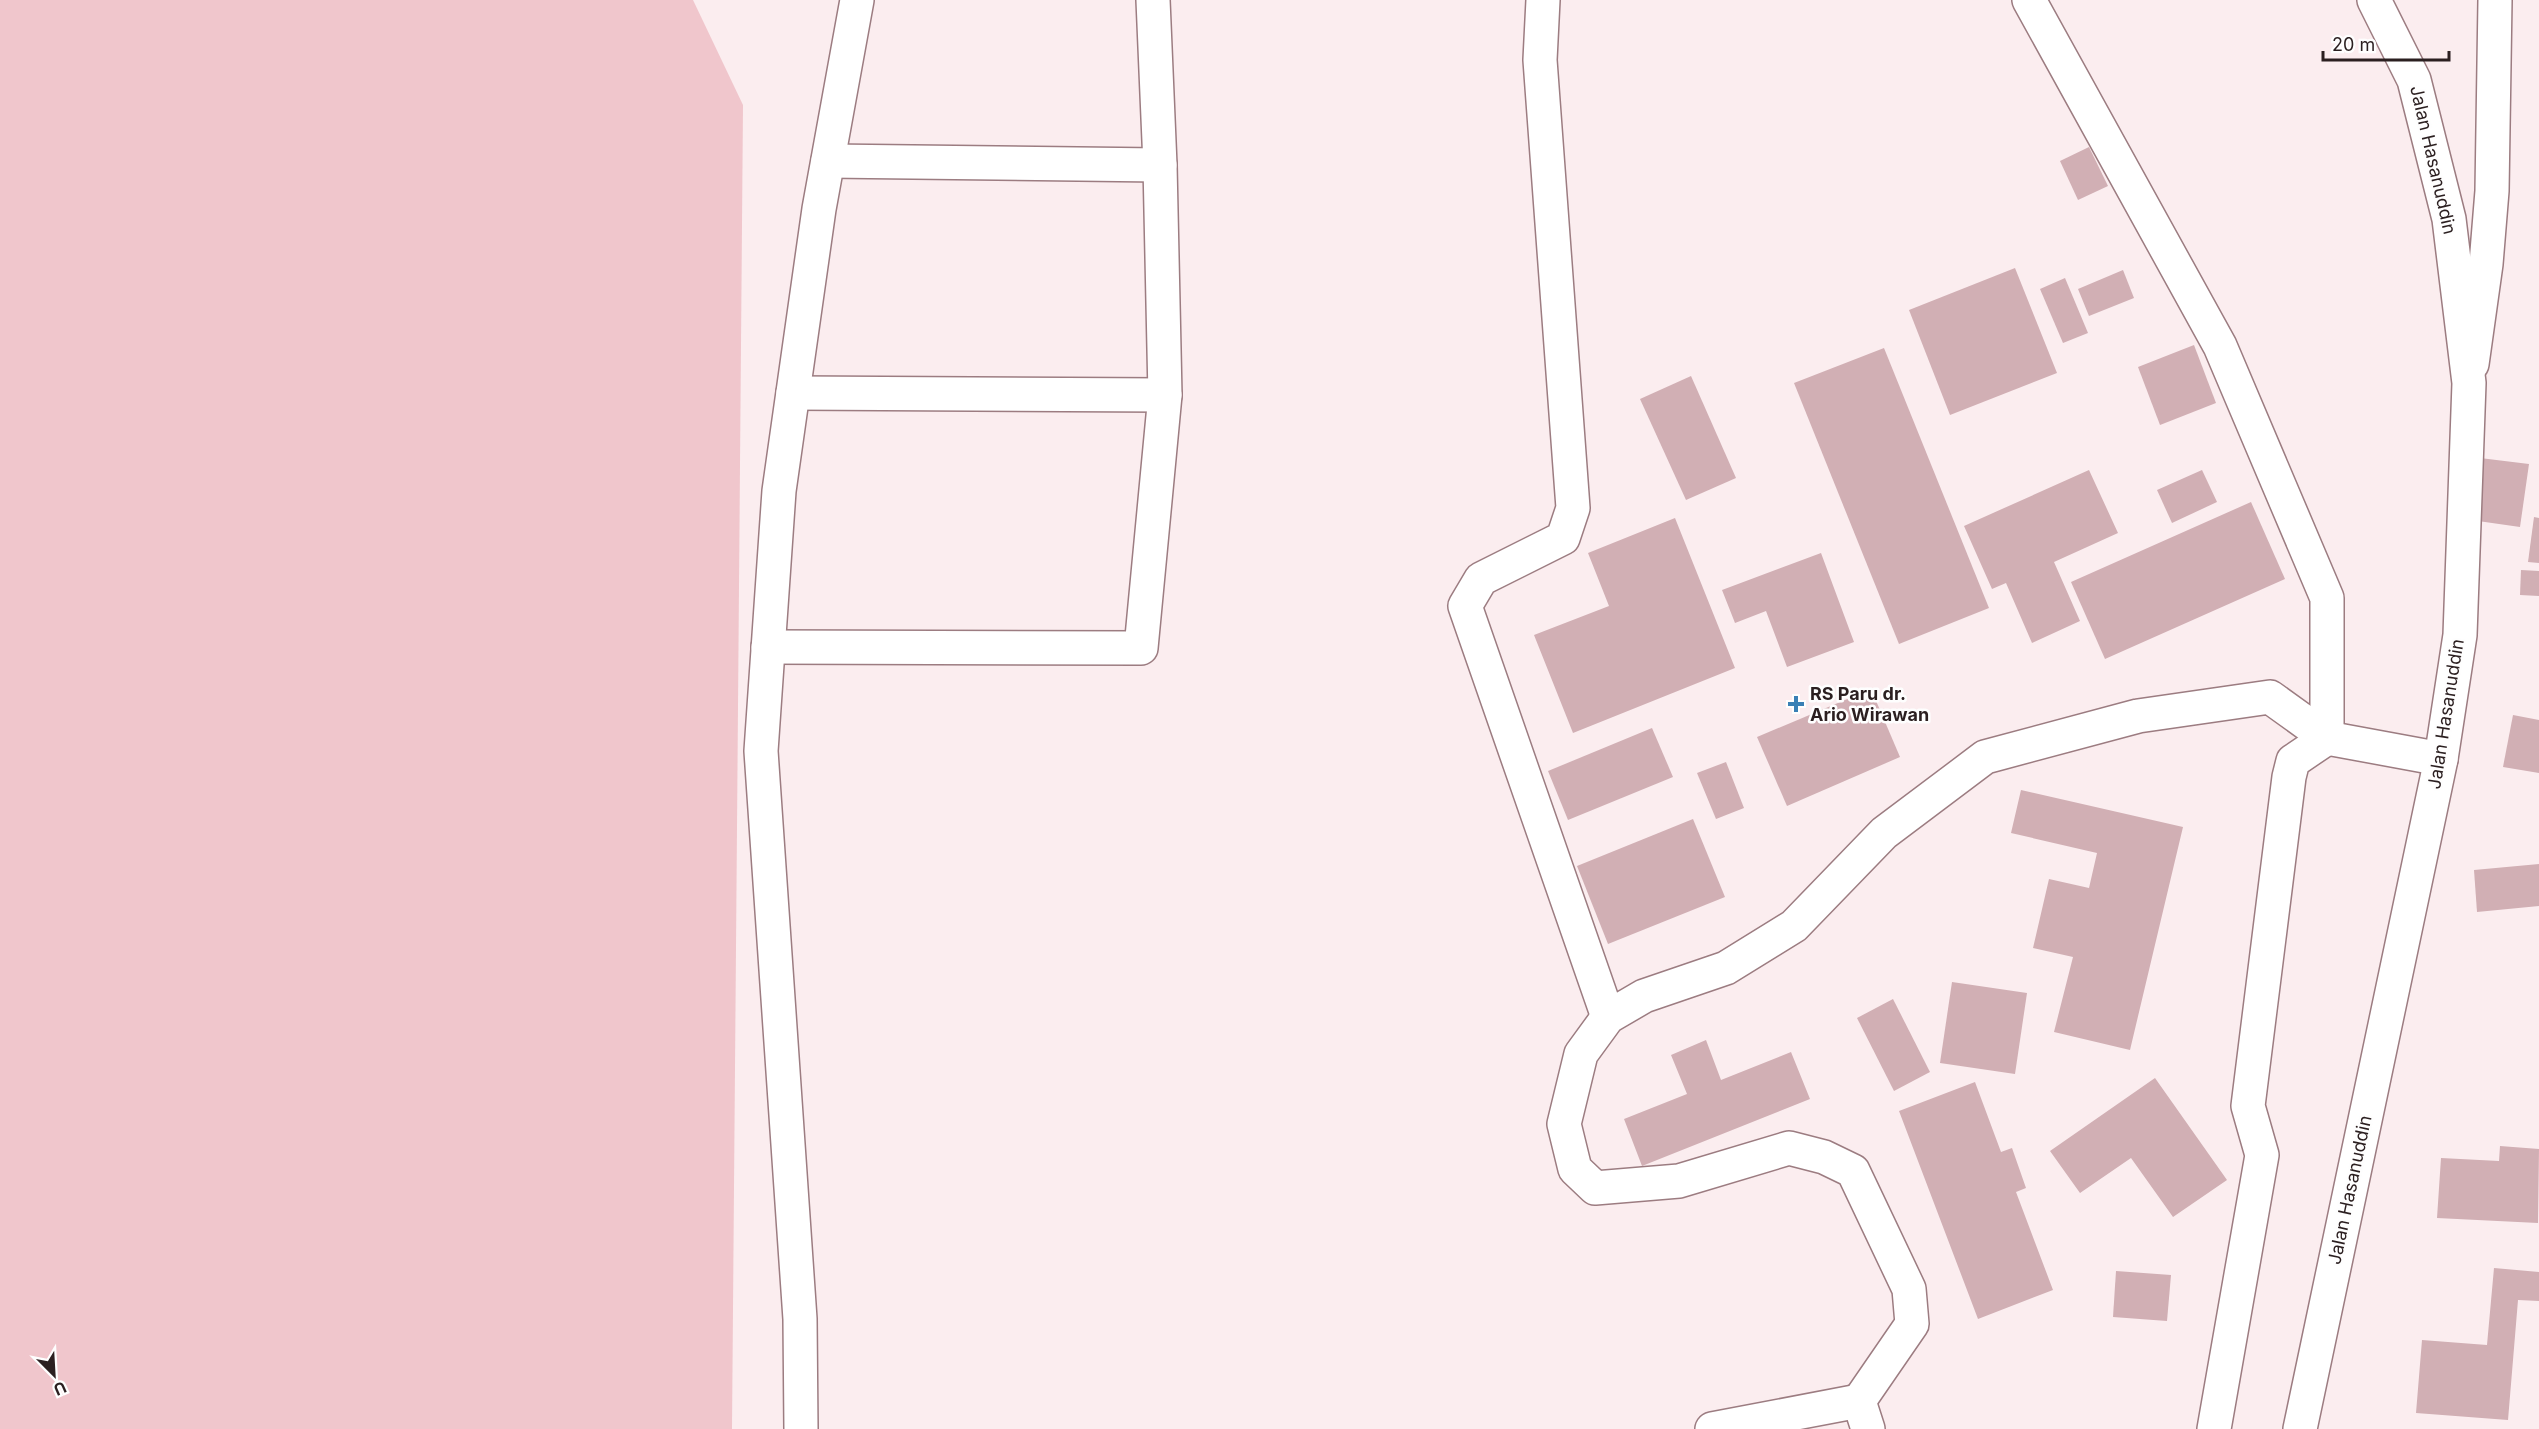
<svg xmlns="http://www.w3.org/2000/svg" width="2539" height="1429" font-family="Inter,sans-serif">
<rect width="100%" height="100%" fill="#fbedef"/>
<!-- green -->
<path fill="#f0c6cc" d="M0,0H693L743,105L732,1429H0Z"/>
<!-- building -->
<g fill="#d1afb4">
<path d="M2089,147L2108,186L2078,200L2060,161Z"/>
<path d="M2015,268L2057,373L1950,415L1909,310Z"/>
<path d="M2123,270L2134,298L2089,316L2078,289Z"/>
<path d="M2065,278L2088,333L2063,343L2040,289Z"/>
<path d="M2194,345L2216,403L2160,425L2138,367Z"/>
<path d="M1884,348L1989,608L1899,644L1794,383Z"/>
<path d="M1691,376L1736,478L1686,500L1640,399Z"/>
<path d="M2480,458L2529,464L2520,527L2471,520Z"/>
<path d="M2089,470L2118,533L2054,562L2080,621L2032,643L2006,583L1992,589L1964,526Z"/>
<path d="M2202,470L2217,502L2172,523L2157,490Z"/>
<path d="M2251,502L2285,579L2105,659L2071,582Z"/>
<path d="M2534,517L2539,518V563L2528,562Z"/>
<path d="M1675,518L1735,668L1573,733L1534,635L1609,606L1588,553Z"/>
<path d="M1821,553L1854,642L1787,667L1766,611L1735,623L1722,590Z"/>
<path d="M2521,570L2539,571V596L2520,595Z"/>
<path d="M1871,689L1900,757L1787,806L1757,737Z"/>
<path d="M2513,715L2539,720V773L2503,767Z"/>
<path d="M1652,728L1673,777L1568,820L1548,771Z"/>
<path d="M1726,762L1744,808L1716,819L1697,773Z"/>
<path d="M2021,790L2183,827L2130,1050L2054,1032L2073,957L2033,948L2049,879L2089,888L2097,853L2011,833Z"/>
<path d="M1693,819L1725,897L1608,944L1577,866Z"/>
<path d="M2539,864V906L2477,912L2474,870Z"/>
<path d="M1952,982L2027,993L2015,1074L1940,1063Z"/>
<path d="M1893,999L1930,1072L1894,1091L1857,1018Z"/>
<path d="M1706,1040L1721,1080L1791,1052L1810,1099L1642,1166L1624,1119L1687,1094L1671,1055Z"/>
<path d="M2155,1078L2227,1180L2173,1217L2131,1158L2080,1193L2050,1151Z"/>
<path d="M1975,1082L2001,1152L2012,1148L2026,1188L2016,1192L2053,1290L1978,1319L1899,1111Z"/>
<path d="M2500,1146L2539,1149L2538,1223L2437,1218L2441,1158L2499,1161Z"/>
<path d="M2494,1268L2539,1272V1301L2518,1300L2508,1420L2416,1413L2422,1340L2487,1345Z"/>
<path d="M2116,1271L2171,1275L2167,1321L2113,1317Z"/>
</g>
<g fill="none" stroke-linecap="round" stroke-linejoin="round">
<!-- minor casing -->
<g stroke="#9c7c81" stroke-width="36">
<g id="minor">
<path d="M1543,0L1540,60L1573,508L1563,538L1481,579L1465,606L1608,1017"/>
<path d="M2029,0L2220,346L2327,598V738"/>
<path d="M828,161L1160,165"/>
<path d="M2472,364L2486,264L2492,191L2495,0"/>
<path d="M793,393L1165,395"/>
<path d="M768,647L1141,648L1165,395L1160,165L1153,0"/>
<path d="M801,1429L800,1319L761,751L779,491L819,209L857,0"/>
<path d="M1712,1429L1859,1401"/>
<path d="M1868,1429L1859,1401L1912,1324L1909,1289L1853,1171L1824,1157L1789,1148L1679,1181L1595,1188L1575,1169L1564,1124L1581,1054L1608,1017L1644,996L1726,968L1794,926L1884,833L1985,757L2138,716L2270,697L2327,738L2441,759"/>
<path d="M2214,1429L2262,1155L2248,1106L2289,777L2293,761L2327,738"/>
</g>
</g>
<!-- major casing -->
<g stroke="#9c7c81" stroke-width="36">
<path id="major" d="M2300,1429L2441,759L2460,635L2469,383L2449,219L2414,80L2374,0"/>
</g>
<!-- minor -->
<use href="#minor" stroke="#fff" stroke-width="33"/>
<!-- major -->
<use href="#major" stroke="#fff" stroke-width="33"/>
</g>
<!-- markers -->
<path fill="#3980b5" stroke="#fefefe" stroke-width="2" d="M1793 695h6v6h6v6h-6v6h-6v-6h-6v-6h6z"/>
<g text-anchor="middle" stroke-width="5" stroke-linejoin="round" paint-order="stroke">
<!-- street labels -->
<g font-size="18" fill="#2b1f20" stroke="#fefefe">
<text transform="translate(2433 160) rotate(77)" y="6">Jalan Hasanuddin</text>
<text transform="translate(2446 714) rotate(-81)" y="6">Jalan Hasanuddin</text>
<text transform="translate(2350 1190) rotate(-78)" y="6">Jalan Hasanuddin</text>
</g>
<!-- poi labels -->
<g font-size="18" font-weight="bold" fill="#2b1f20" stroke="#fefefe" text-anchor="start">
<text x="1810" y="700">RS Paru dr.<tspan x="1810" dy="21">Ario Wirawan</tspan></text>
</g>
</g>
<!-- north arrow -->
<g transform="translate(54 1375) rotate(156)" stroke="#fefefe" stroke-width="4.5" paint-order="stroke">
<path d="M0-4.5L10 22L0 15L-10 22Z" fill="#2b1f20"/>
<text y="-9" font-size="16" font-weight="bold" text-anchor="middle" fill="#2b1f20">U</text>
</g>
<!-- scale -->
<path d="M2323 51v9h126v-9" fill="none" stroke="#2b1f20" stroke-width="3"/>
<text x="2332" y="51" font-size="18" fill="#2b1f20" stroke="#fefefe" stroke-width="4.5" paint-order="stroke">20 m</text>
</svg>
